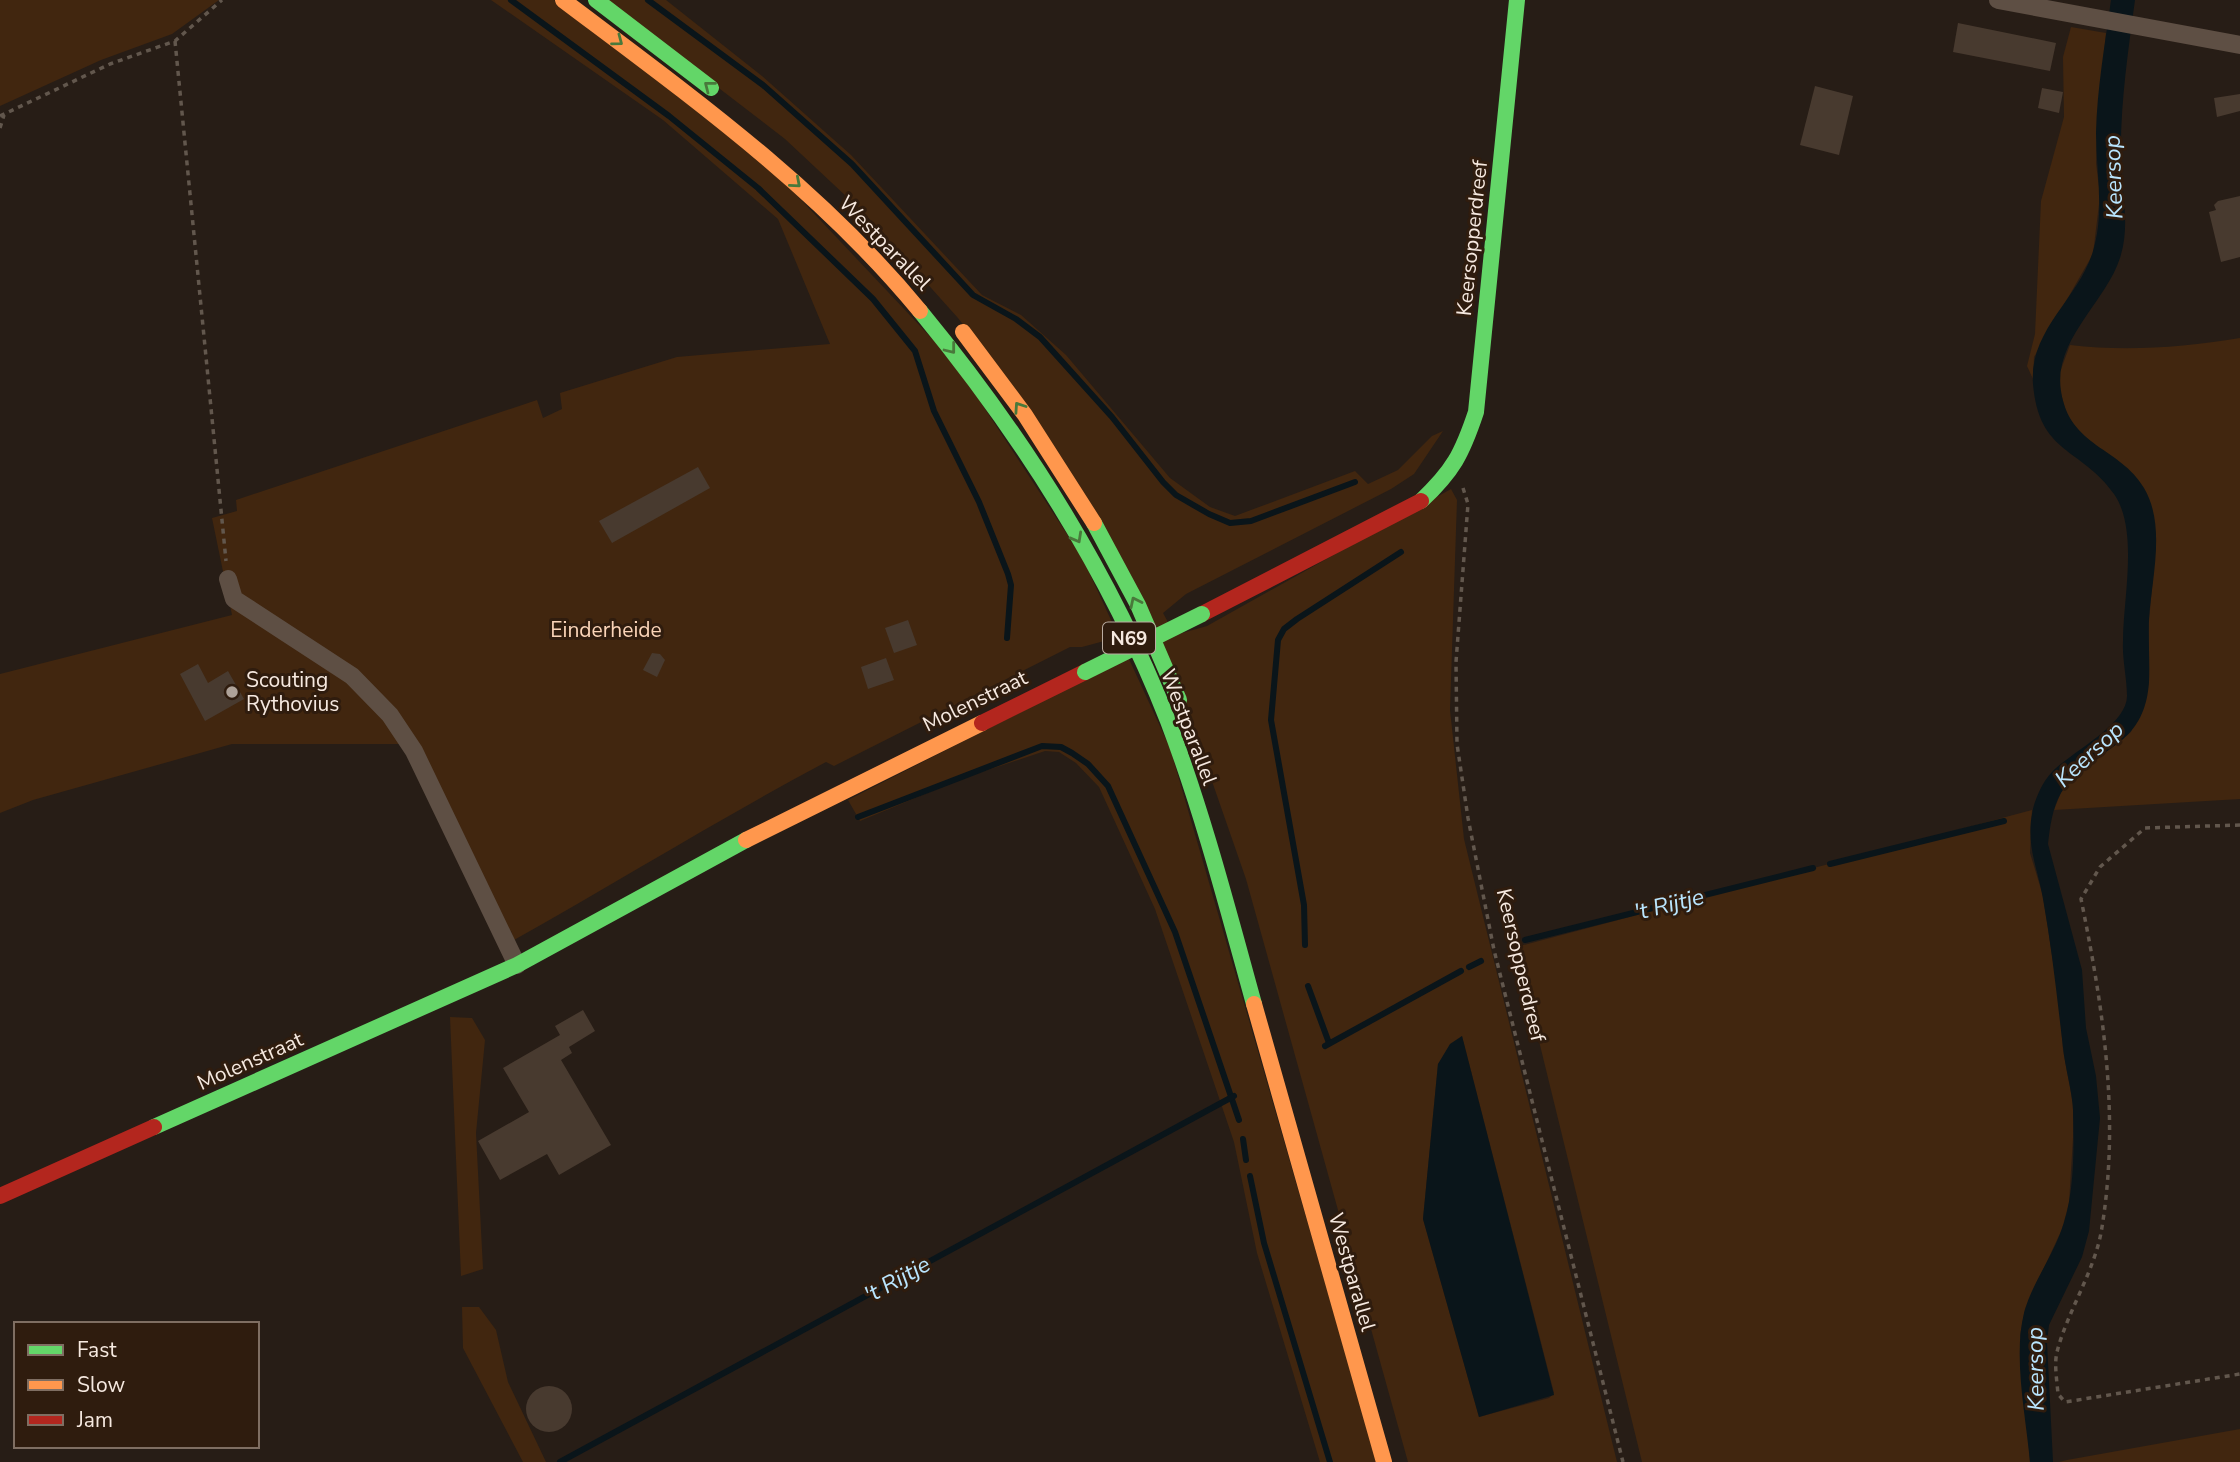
<svg xmlns="http://www.w3.org/2000/svg" width="2240" height="1462" font-family="'Nunito Sans',sans-serif">
<rect width="100%" height="100%" fill="#271d16"/>
<!-- green -->
<g fill="#41260f" fill-rule="evenodd">
<path d="M0,0H219L172,34L101,60L0,106Z"/>
<path d="M491,0H554L772,169L955,363L1082,557L1170,748L1377,1462H1320L1257,1253L1234,1142L1155,909L1099,787L1076,763L1059,752L1045,751L964,778L860,821L848,800L1119,662L1108,640L1082,647H1070L834,766L826,762C721,818 619,881 514,940L511,931L502,936L414,744H232L33,800L0,813V674L232,615L212,518L237,511L236,500L537,400L543,418L562,409L560,393L677,357L830,344L778,219L663,120Z"/>
<path d="M604,0H666L762,76L851,155L982,295L1021,315L1066,355L1170,478L1210,507L1235,516L1355,471L1368,484L1398,470L1432,436L1443,431L1414,474L1391,489L1186,594L1163,613L1175,635L1207,626L1451,489L1457,500L1450,710L1464,839L1617,1462H1408L1246,879L1182,695L1008,383L958,318L863,212L785,139ZM1462,1036L1554,1393L1549,1398L1479,1417L1423,1219L1438,1064Z"/>
<path d="M2071,27L2106,33L2097,124L2096,163L2100,196L2093,254L2034,357L2033,379L2027,366L2035,334L2041,201L2064,117L2063,57Z"/>
<path d="M2240,338V799L2054,810L2061,792L2074,778L2131,732L2149,683V621L2156,544L2101,451L2080,433L2067,415L2060,390V372L2070,345C2128,352 2183,347 2240,338Z"/>
<path d="M2032,810L2030,853L2043,896L2059,1001L2063,1050L2073,1104V1138L2069,1203L2062,1229L2025,1309L2020,1335L2030,1462H1642L1516,947Z"/>
<path d="M450,1017L472,1018L485,1040L476,1133L483,1269L461,1276Z"/>
<path d="M462,1307H479L496,1330L508,1382L546,1462H523L463,1348Z"/>
<path d="M2240,1429V1462H2059L2067,1460Z"/>
</g>
<!-- water -->
<g fill="#0a151a">
<path d="M2111,0H2135C2128,52 2120,106 2121,158C2121,193 2131,223 2120,258C2106,302 2053,340 2061,391C2069,447 2120,447 2144,488C2166,525 2152,577 2149,618C2148,639 2150,660 2149,682C2144,754 2088,746 2061,793C2052,809 2050,827 2048,844L2082,970L2086,1028L2096,1076L2100,1118L2089,1231L2082,1257L2049,1325L2047,1342L2053,1462H2030C2026,1417 2013,1357 2024,1313C2031,1286 2050,1260 2060,1234C2075,1197 2074,1150 2073,1110C2072,1089 2065,1068 2063,1047C2057,998 2052,948 2043,899C2038,869 2026,846 2032,814C2034,801 2042,782 2052,772C2071,752 2127,725 2127,696C2127,678 2122,659 2123,641C2123,599 2139,530 2114,494C2081,447 2039,455 2033,384C2029,329 2079,299 2093,251C2105,212 2096,172 2096,133C2097,89 2105,44 2111,0Z"/>
<path d="M1462,1036L1554,1395L1479,1417L1423,1219L1438,1064L1450,1044Z"/>
</g>
<g fill="none" stroke-linecap="round" stroke-linejoin="round">
<!-- stream -->
<g stroke="#0a151a" stroke-width="6">
<path d="M511,0L669,116L758,188L873,299L915,351L934,411L979,502L1008,574L1011,585L1007,638"/>
<path d="M648,0L763,85L852,164L973,295L1016,319L1040,337L1112,417L1163,482L1176,495L1209,514L1230,523L1251,521L1355,482"/>
<path d="M858,817L1042,746L1061,747L1072,753L1088,764L1108,786L1175,932L1239,1120"/>
<path d="M1830,864L2004,821"/>
<path d="M1525,940L1813,868"/>
<path d="M1305,945L1304,905L1271,720L1278,640L1284,629L1297,619L1401,552"/>
<path d="M1469,967L1481,961"/>
<path d="M1308,986L1329,1043"/>
<path d="M1325,1046L1461,971"/>
<path d="M1243,1139L1246,1160"/>
<path d="M1250,1176L1264,1243L1330,1462"/>
<path d="M560,1462L1234,1096"/>
</g>
</g>
<!-- building -->
<g fill="#483a2f">
<path d="M1958,23L2056,43L2050,71L1953,52Z"/>
<path d="M1815,86L1853,96L1839,155L1800,145Z"/>
<path d="M2042,88L2063,92L2059,113L2038,108Z"/>
<path d="M2240,94V111L2217,117L2214,98Z"/>
<path d="M2240,196V257L2221,262L2209,212L2216,210L2214,205L2218,201Z"/>
<path d="M698,467L710,488L612,543L599,521Z"/>
<path d="M908,620L917,645L894,653L885,628Z"/>
<path d="M652,653L660,654L665,660L657,677L643,670Z"/>
<path d="M886,658L894,680L868,689L861,667Z"/>
<path d="M198,664L208,683L228,671L244,699L205,721L180,674Z"/>
<path d="M583,1010L595,1031L569,1047L572,1053L561,1060L611,1145L559,1175L547,1154L500,1180L478,1141L529,1112L503,1068L560,1035L555,1026Z"/>
<circle cx="549" cy="1409" r="23"/>
</g>
<g fill="none" stroke-linecap="round" stroke-linejoin="round">
<!-- path -->
<g stroke="#62574d" stroke-width="3.5" stroke-dasharray="5 5" stroke-linecap="butt">
<path d="M175,41L226,561"/>
<path d="M0,116L110,64L175,41L222,0"/>
<path d="M0,128L4,115"/>
<path d="M1463,488L1468,504L1456,662L1457,744L1468,818L1494,950L1623,1462"/>
<path d="M2240,825L2145,828L2100,867L2081,899C2103,1007 2120,1116 2102,1227C2096,1269 2067,1312 2057,1352C2054,1364 2057,1381 2058,1394L2065,1402L2240,1374"/>
</g>
<!-- street -->
<g stroke="#5e4f44" stroke-width="18">
<path d="M1998,0L2240,45"/>
<path d="M228,579L234,599L352,676L390,715L414,751L517,965"/>
</g>
<!-- fast -->
<g stroke="#63d668" stroke-width="16">
<path d="M596,0L711,88"/>
<path d="M920,311C1022,435 1109,571 1168,721C1203,813 1228,910 1254,1004"/>
<path d="M1421,501C1453,471 1462,454 1476,412L1517,0"/>
<path d="M1094,523L1138,605L1179,700"/>
<path d="M154,1127L517,965L746,840"/>
</g>
<!-- slow -->
<g stroke="#ff974d" stroke-width="16">
<path d="M563,0C689,95 819,188 920,311"/>
<path d="M963,332L1025,415L1094,523"/>
<path d="M746,840L982,723"/>
<path d="M1254,1004L1384,1462"/>
</g>
<!-- jam -->
<g stroke="#b3261e" stroke-width="16">
<path d="M1202,614L1421,501"/>
<path d="M982,723L1085,672"/>
<path d="M0,1196L154,1127"/>
</g>
<!-- fast-bridge -->
<path stroke="#63d668" stroke-width="16" d="M1085,672L1202,614"/>
</g>
<!-- one-way arrows -->
<defs><path id="oneway-chevron" d="M-2-3.5L2.5 0L-2 3.5" fill="none" stroke-width="1.6" stroke-linecap="round" stroke-linejoin="round" transform="scale(1.75)"/></defs>
<g stroke="#49793b">
<use href="#oneway-chevron" transform="translate(618 41) rotate(37)"/>
<use href="#oneway-chevron" transform="translate(709 86) rotate(-142)"/>
<use href="#oneway-chevron" transform="translate(796 183) rotate(41)"/>
<use href="#oneway-chevron" transform="translate(951 349) rotate(52)"/>
<use href="#oneway-chevron" transform="translate(1019 407) rotate(-124)"/>
<use href="#oneway-chevron" transform="translate(1077 538) rotate(61)"/>
<use href="#oneway-chevron" transform="translate(1135 602) rotate(-116)"/>
</g>
<!-- markers -->
<circle fill="#aea299" stroke="#2f1c0e" stroke-width="2.5" cx="232" cy="692" r="7"/>
<g text-anchor="middle" stroke-width="6" stroke-linejoin="round" paint-order="stroke">
<!-- shield labels -->
<rect fill="#2f1c0e" stroke="#baaca1" stroke-width="2" x="1103" y="622.5" width="52" height="31" rx="5"/>
<g font-size="19" font-weight="bold" fill="#f6e9e0">
<text x="1129" y="645">N69</text>
</g>
<!-- street labels -->
<g font-size="21" fill="#f6e9e0" stroke="#2f1c0e">
<text transform="translate(1472 238) rotate(-84)" y="7">Keersopperdreef</text>
<text transform="translate(885 243) rotate(46)" y="7">Westparallel</text>
<text transform="translate(975 701) rotate(-26)" y="7">Molenstraat</text>
<text transform="translate(1189 727) rotate(69)" y="7">Westparallel</text>
<text transform="translate(1521 965) rotate(77)" y="7">Keersopperdreef</text>
<text transform="translate(250 1061) rotate(-24)" y="7">Molenstraat</text>
<text transform="translate(1352 1272) rotate(74)" y="7">Westparallel</text>
</g>
<!-- park labels -->
<g font-size="21" fill="#fad4b8" stroke="#2f1c0e">
<text x="606" y="637">Einderheide</text>
</g>
<!-- poi labels -->
<g font-size="21" fill="#f6e9e0" stroke="#2f1c0e" text-anchor="start">
<text x="246" y="687">Scouting<tspan x="246" dy="24">Rythovius</tspan></text>
</g>
<!-- water labels -->
<g font-size="23" font-style="italic" fill="#b9e5fe" stroke="#2f1c0e">
<text transform="translate(2113 177) rotate(-92)" y="8">Keersop</text>
<text transform="translate(2089 754) rotate(-43)" y="8">Keersop</text>
<text transform="translate(1669 904) rotate(-14)" y="8">'t Rijtje</text>
<text transform="translate(897 1279) rotate(-29)" y="8">'t Rijtje</text>
<text transform="translate(2035 1369) rotate(-91)" y="8">Keersop</text>
</g>
</g>
<!-- legend -->
<rect x="14" y="1322" width="245" height="126" fill="#2f1c0e" stroke="#7f6e62" stroke-width="2"/>
<rect x="28" y="1345" width="35" height="10" fill="#63d668" stroke="#7f6e62" stroke-width="2"/>
<text x="77" y="1357" font-size="21" fill="#f6e9e0">Fast</text>
<rect x="28" y="1380" width="35" height="10" fill="#ff974d" stroke="#7f6e62" stroke-width="2"/>
<text x="77" y="1392" font-size="21" fill="#f6e9e0">Slow</text>
<rect x="28" y="1415" width="35" height="10" fill="#b3261e" stroke="#7f6e62" stroke-width="2"/>
<text x="77" y="1427" font-size="21" fill="#f6e9e0">Jam</text>
</svg>
